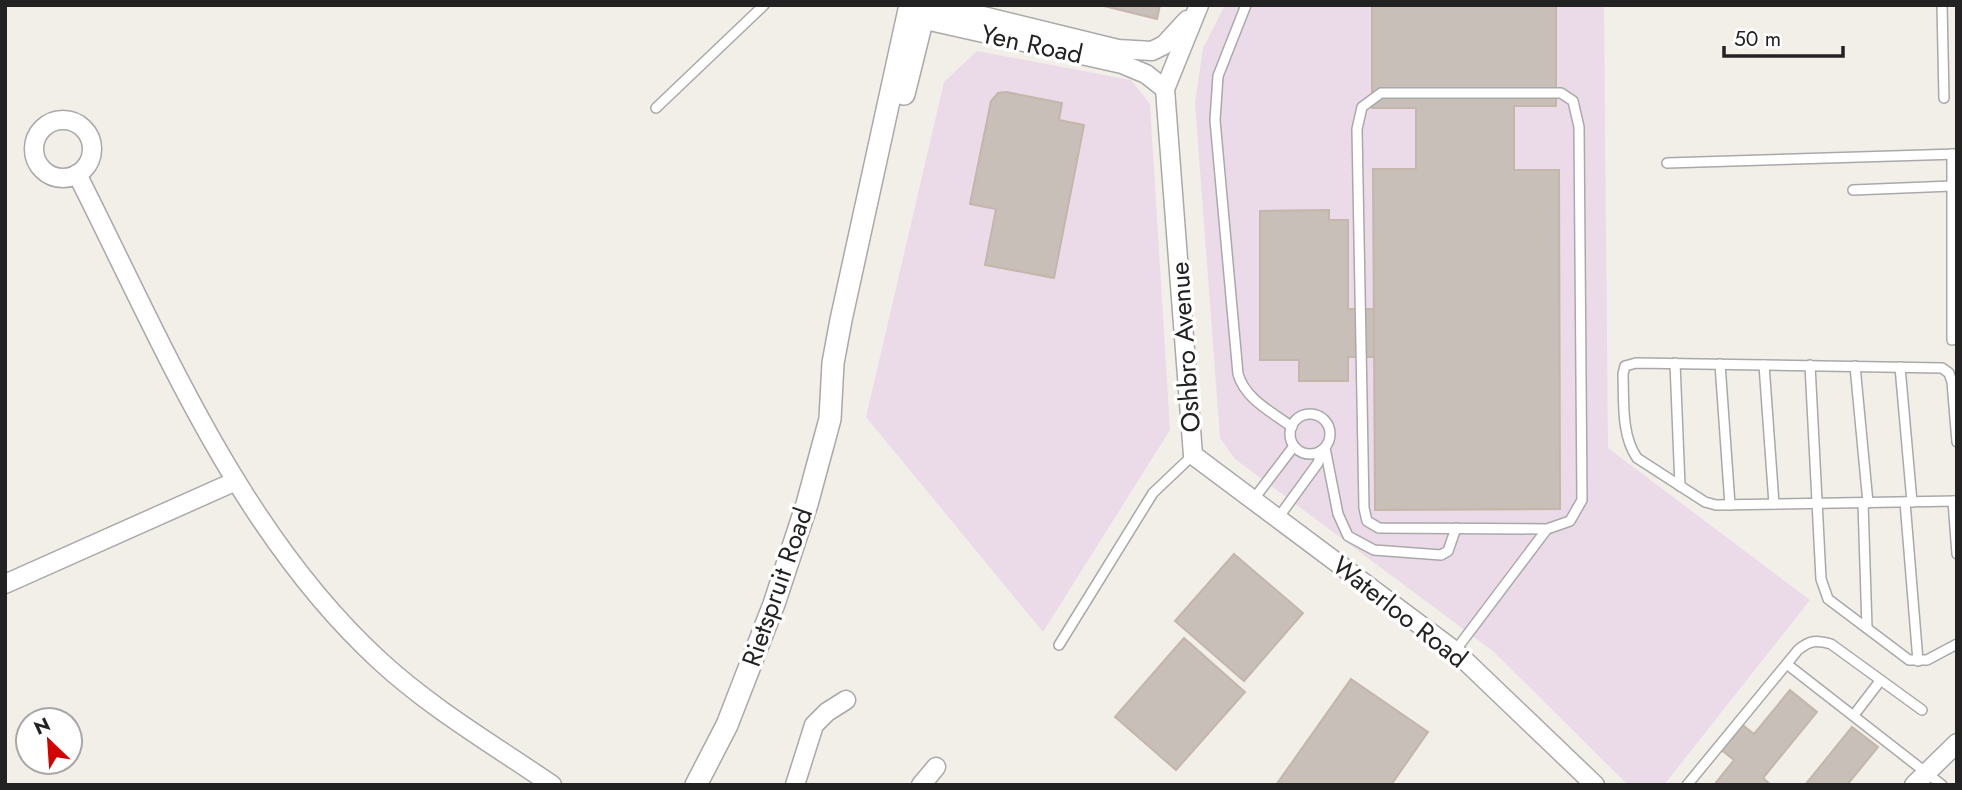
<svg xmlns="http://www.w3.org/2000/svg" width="1962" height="790" font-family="Jost,sans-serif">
<rect width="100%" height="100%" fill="#f2efe9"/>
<!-- industrial -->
<g fill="#ebdbe8">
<path d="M1225,5H1604L1608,448L1810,600L1664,785H1628L1494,652L1235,459L1220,438L1195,103L1203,48Z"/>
<path d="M977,51L1131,80L1150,104L1170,430L1043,632L866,417L944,82Z"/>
</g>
<!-- building -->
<g fill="#c7bfb8" stroke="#c4b6ab" stroke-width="2">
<path d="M1100,5H1160L1157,19Z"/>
<path d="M1372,5H1556V106H1514V170H1559L1560,509L1375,510L1373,169H1416V108H1372Z"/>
<path d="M1006,92L1062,103L1059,120L1084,125L1054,278L985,265L996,209L970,204L991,101L998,93Z"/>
<path d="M1329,210V220H1348V309H1374V357H1348V381H1299V360H1260V211Z"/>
<path d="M1234,554L1303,613L1244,681L1175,621Z"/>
<path d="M1184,638L1245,692L1176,770L1115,717Z"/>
<path d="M1351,679L1428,732L1391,785H1276Z"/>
<path d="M1790,690L1817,712L1763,778L1771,785H1714L1734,760L1719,748L1740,723L1754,734Z"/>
<path d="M1852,727L1878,747L1847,785H1805Z"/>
</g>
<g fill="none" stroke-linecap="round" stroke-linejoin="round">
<!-- service casing -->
<g stroke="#a9a9a9" stroke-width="12">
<g id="service">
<path d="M1246,5L1218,76L1215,120L1238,374C1245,399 1272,412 1292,427"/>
<path d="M1942,5L1944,98"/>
<path d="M656,108L764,5"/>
<path d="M1667,163L1957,154"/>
<path d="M1853,190L1952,186"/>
<path d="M1952,340V154"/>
<path d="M1675,363L1680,486"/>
<path d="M1720,364L1730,505"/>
<path d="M1764,365L1774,504"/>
<path d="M1810,365L1821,579L1828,599L1909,660H1927L1957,644"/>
<path d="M1855,366L1868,503"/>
<path d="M1900,367L1912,502"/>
<circle cx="1310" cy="434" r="20"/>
<path d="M1957,442L1952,382L1949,373L1942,368L1636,363L1625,366L1623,374C1624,401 1621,435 1637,458L1705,502L1716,505L1957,501"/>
<path d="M1325,448L1338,514L1348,536L1374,550L1441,555L1448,551L1456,528"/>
<path d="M1253,500L1294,446"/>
<path d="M1953,501L1957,554"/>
<path d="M1905,502L1918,661"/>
<path d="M1863,503L1867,628"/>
<path d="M1278,518L1318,463L1321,451"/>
<path d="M1059,645L1153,493L1193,455"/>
<path d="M1455,651L1547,529L1570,521L1582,500L1579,127L1573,101L1561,93H1381L1362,107L1357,129L1364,508L1367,521L1379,528L1547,529"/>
<path d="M1788,665L1942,785"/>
<path d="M1854,715L1880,681"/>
<path d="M1687,785L1798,650C1810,640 1816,640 1831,644L1922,710"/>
</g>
</g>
<!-- minor casing -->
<g stroke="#a9a9a9" stroke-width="21">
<g id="minor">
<path d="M938,5L1118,49L1152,51L1164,45L1187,20"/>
<path d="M1199,5L1165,89L1193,455L1455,651L1595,785"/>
<path d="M912,17L1122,64L1146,74L1165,89"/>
<circle cx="63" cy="149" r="29"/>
<path d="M77,174C162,342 239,532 380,661C432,709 494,745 552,785"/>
<path d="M5,584L236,481"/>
<path d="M795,785L814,725L827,712L846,700"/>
<path d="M921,785L936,767"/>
<path d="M1914,785L1957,743"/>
</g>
</g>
<!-- tertiary casing -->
<g stroke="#a9a9a9" stroke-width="24">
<g id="tertiary">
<path d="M904,94L926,5"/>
<path d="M696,785L727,725L774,604L807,504L830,419L833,363L841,320L910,5"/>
</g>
</g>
<!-- service -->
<use href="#service" stroke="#fff" stroke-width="9"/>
<!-- minor -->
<use href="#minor" stroke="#fff" stroke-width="18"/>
<!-- tertiary -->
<use href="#tertiary" stroke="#fff" stroke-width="21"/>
</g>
<g text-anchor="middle" stroke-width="7" stroke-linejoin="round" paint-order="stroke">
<!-- street labels -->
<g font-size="26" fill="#222" stroke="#fff">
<text transform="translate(1032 44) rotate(12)" y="9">Yen Road</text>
<text transform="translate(1185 347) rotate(-94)" y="9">Oshbro Avenue</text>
<text transform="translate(777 587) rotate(-71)" y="9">Rietspruit Road</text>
<text transform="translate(1400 612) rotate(38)" y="9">Waterloo Road</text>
</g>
</g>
<!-- border -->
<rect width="1962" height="790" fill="none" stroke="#222222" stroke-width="14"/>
<!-- north arrow -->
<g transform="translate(49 741) rotate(335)"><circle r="33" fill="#ffffff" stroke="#a7a7a7" stroke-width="2"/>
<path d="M0-5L12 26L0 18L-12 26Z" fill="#d40000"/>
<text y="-10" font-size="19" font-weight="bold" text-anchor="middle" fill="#222222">N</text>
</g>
<!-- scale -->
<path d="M1724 46v10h119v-10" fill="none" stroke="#222222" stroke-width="3.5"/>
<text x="1734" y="46" font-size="21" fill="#222222" stroke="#ffffff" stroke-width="5" paint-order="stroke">50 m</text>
</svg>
